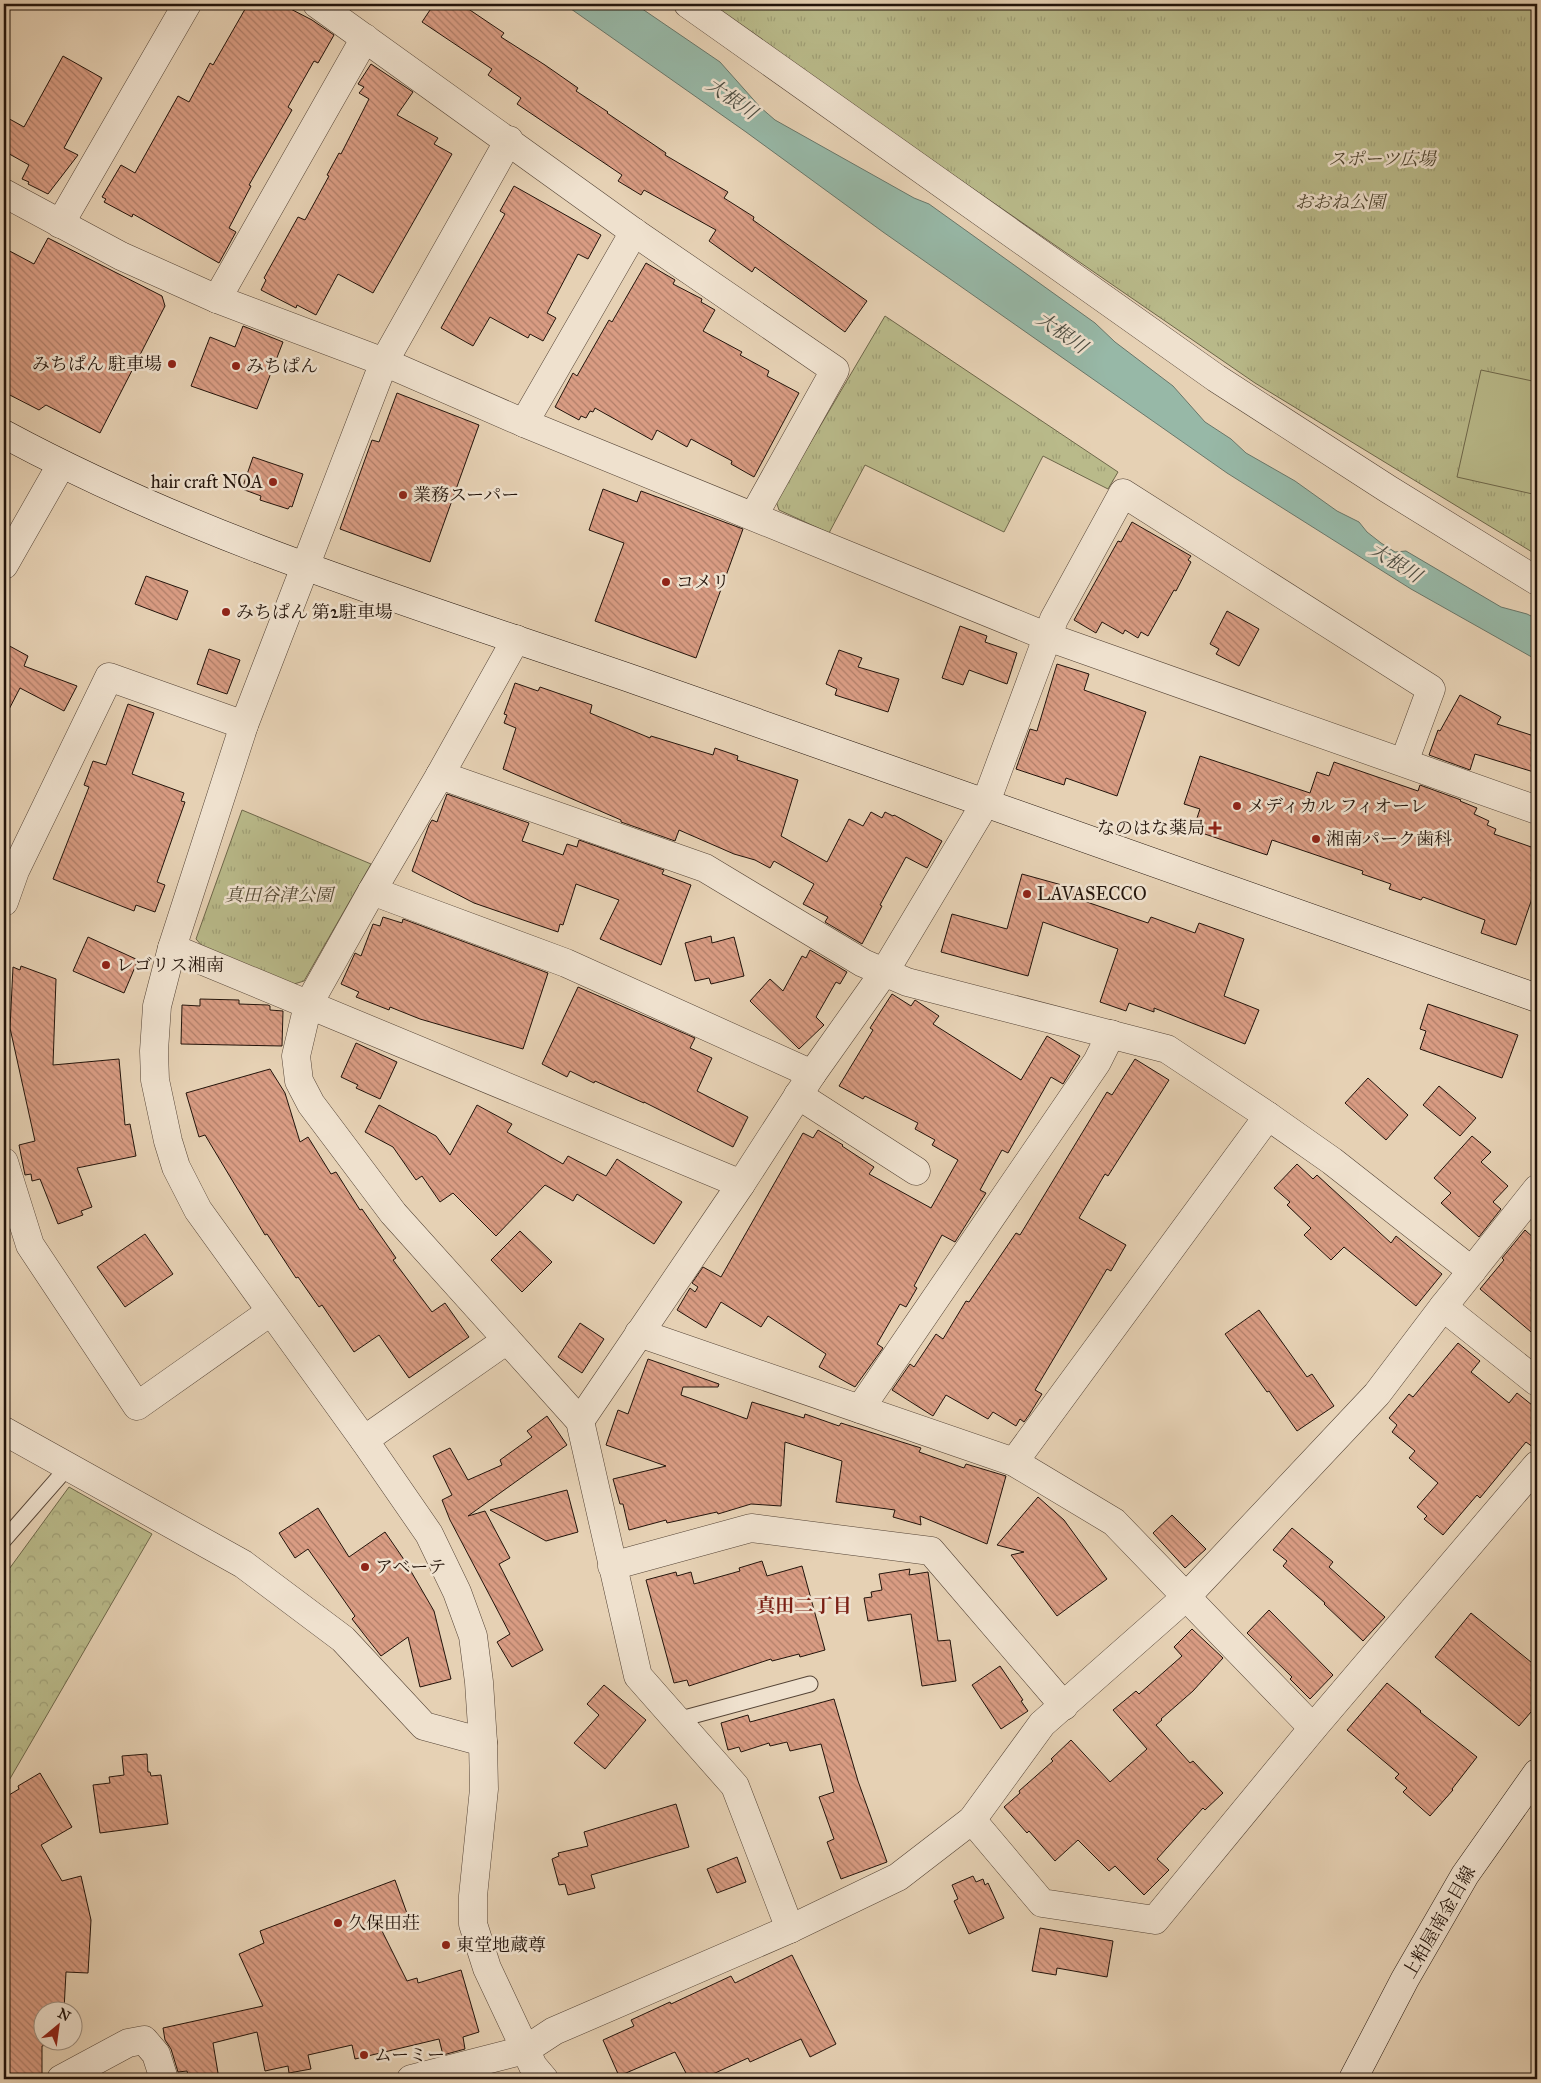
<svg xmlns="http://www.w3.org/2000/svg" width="1541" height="2083" font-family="'IM FELL Great Primer','Noto Serif JP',serif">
<defs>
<pattern id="forest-crowns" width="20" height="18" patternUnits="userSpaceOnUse" patternTransform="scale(1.25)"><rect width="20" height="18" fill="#b9ba8a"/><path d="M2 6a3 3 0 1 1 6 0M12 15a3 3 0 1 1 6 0" fill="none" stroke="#9f9f76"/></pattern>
<pattern id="park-tufts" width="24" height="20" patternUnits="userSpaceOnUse" patternTransform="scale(1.25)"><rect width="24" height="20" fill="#b9ba8a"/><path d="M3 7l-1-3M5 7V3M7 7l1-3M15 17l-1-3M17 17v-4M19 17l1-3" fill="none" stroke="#9f9f76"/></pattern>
<pattern id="building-back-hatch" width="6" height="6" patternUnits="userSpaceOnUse" patternTransform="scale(1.25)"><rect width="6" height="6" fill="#d99c83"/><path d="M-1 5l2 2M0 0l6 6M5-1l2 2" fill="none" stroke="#b07e69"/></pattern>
</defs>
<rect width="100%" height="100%" fill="#e6d1b4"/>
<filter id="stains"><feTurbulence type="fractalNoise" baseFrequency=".004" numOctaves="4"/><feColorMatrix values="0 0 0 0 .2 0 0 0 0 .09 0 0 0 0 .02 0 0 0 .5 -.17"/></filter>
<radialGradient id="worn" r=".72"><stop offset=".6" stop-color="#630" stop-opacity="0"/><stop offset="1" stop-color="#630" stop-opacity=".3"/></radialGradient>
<!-- forest -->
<path fill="url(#forest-crowns)" stroke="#6e674a" d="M69,1487L152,1534L4,1789V1576Z"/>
<!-- park -->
<g fill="url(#park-tufts)" stroke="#6e674a">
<path d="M705,4H1537V555L1255,383Z"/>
<path d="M885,316L1118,472L1108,489L1043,456L1004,532L865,465L829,533L779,510L776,501Z"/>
<path d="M242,810L371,864L304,981L294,984L204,948L196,939Z"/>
</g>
<!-- pitch -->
<path fill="#b9ba8a" stroke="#6e674a" d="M1481,370L1537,382V495L1457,477Z"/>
<!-- water -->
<path fill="#97b8a7" stroke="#697669" d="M564,4H635L720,62L760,107L775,120L914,198L929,204L1095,323L1115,342L1173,386L1205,422L1231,439L1246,453L1295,481L1337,511L1359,522L1367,532L1381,543L1395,552L1406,551L1501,607L1527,614L1537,619V660L1411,589L1227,473L883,232L746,132Z"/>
<!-- building -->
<g fill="url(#building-back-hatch)" stroke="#23140b">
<path d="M248,4H281L312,20L334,35L318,63L314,61L288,107L292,110L249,185L251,186L229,228L236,232L219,263L133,214L132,217L104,202L106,199L102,197L121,165L135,173L178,96L189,102L210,63L213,65Z"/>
<path d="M434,4H461L504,33L501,37L545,65L578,88L576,91L608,112L607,113L666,153L665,155L728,192L724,198L754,217L753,220L867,301L845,332L755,267L752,272L709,241L716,230L644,190L641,195L618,181L622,175L517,104L521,98L488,75L492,69L422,22Z"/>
<path d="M63,56L102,78L64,148L78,155L48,194L28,184L29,182L22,179L29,165L4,151V116L24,127Z"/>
<path d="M371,64L413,92L397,115L438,138L434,144L452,154L373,293L338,274L316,315L297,305L296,308L261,290L266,280L264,278L298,217L305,220L329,176L327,175L339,153L341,154L369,99L359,93L364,87L358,84Z"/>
<path d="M514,186L601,235L588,259L578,254L547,313L556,318L543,341L530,334L528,338L490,317L473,346L441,328L505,214L500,211Z"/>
<path d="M48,238L162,296L165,306L100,433L46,405L39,410L4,392V248L34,264Z"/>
<path d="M646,263L675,280L673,284L702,299L701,302L715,310L703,331L742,352L740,355L769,371L767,376L799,393L754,477L731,464L732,461L691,439L687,447L657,430L652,440L595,408L593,412L590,411L586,418L581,416L579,420L555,407L573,373L577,376L609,320L612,322Z"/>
<path d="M243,326L283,342L257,409L191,386L210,337L235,347Z"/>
<path d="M397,393L479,425L430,562L340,529L372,440L379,442Z"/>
<path d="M253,457L303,474L292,507L290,506L288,509L260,500L261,496L242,489Z"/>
<path d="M603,489L637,502L641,491L743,529L696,658L595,621L624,543L589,530Z"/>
<path d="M1132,522L1191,556L1188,560L1191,562L1176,591L1174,590L1148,636L1141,632L1138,638L1125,630L1123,634L1102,622L1096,633L1074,620L1118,541L1121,542Z"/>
<path d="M146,576L188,591L177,620L135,604Z"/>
<path d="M1227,611L1259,629L1239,666L1216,654L1219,649L1210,644Z"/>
<path d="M960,626L987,636L985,642L1017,653L1007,684L969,670L963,685L942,678Z"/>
<path d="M4,643L28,656L24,666L77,686L64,711L20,688L4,719Z"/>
<path d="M209,649L240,660L227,694L197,684Z"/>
<path d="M839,650L862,658L858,667L899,679L888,712L835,695L837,689L826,684Z"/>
<path d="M1057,664L1089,674L1084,690L1146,712L1117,796L1066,778L1064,785L1016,769L1030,729L1037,731Z"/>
<path d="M515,683L538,691L540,687L592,705L590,713L650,738L651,736L713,755L715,748L738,756L737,760L798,780L781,836L827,862L849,819L863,826L871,812L882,818L885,812L893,816L894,815L942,841L927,868L906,857L880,905L882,906L862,944L825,922L828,917L803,904L814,884L774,861L770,868L755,860L734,854L679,830L675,841L621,822V820L503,769L516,728L504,723L507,715L504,714Z"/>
<path d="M1460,695L1501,717L1497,724L1537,737V773L1475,754L1470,770L1429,755L1438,730L1440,731Z"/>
<path d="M128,704L154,713L132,774L184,793L181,801L185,802L157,882L165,885L155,912L136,905L134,911L53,879L89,787L84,785L93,761L106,765Z"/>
<path d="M1200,756L1310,793L1317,772L1329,776L1334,762L1418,791L1420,785L1461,800L1460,801L1477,808L1474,814L1489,821L1487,825L1496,829L1494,834L1537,849V884L1516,945L1481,933L1485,920L1423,897L1421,900L1389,889L1391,884L1362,874L1363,871L1272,840L1267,855L1193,830L1200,809L1184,804Z"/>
<path d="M447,794L529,823L522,841L563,855L567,844L577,847L579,840L664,870L662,874L691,885L661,965L600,939L619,900L576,884L563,925L560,924L558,932L474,903L412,871L429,825L432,820L437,822Z"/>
<path d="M1022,874L1080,890L1078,899L1148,923L1151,917L1195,933L1199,923L1244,939L1224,996L1259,1010L1245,1044L1154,1008V1012L1129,1003L1126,1011L1100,1002L1118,949L1043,922L1028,976L941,952L952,914L1007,929Z"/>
<path d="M383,917L402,923L403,919L548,973L523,1049L420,1019L390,1007L389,1010L356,997L359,992L341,984L355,953L361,956L373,924L380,926Z"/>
<path d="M711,936L712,943L734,937L744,976L711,984L709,978L695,981L685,943Z"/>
<path d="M88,937L138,960L124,993L73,971Z"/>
<path d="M810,950L847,972L840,984L836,982L816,1017L824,1025L799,1049L750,1001L770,979L783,991L802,956L806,958Z"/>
<path d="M21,966L56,979L53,1065L119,1059L125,1125L130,1124L136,1156L77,1168L92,1207L81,1211L83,1215L58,1224L40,1179L32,1181L31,1174L25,1175L19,1145L35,1141L10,1028L13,967L20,970Z"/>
<path d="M578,987L695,1038L690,1048L712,1058L697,1091L748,1117L733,1147L644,1102V1103L595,1081L594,1083L570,1071L567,1077L542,1064Z"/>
<path d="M892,994L911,1006L915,1000L939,1016L933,1024L1021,1080L1047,1036L1080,1056L1063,1084L1051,1077L1008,1153L1002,1150L980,1190L986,1193L955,1242L942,1235L914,1286L917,1288L906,1307L900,1304L877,1344L883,1348L855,1387L819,1367L826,1354L768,1316L761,1327L721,1302L706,1328L677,1310L690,1288L695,1292L698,1287L692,1283L703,1267L721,1277L803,1133L813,1138L818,1130L843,1145L842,1146L874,1167L869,1174L931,1208L958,1160L932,1145L935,1140L915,1129L918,1123L865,1096L863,1099L839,1086L873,1030L870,1028Z"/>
<path d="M200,999L239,1000V1004L268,1005L270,1006V1010L283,1011L282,1046L181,1044L182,1005L200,1006Z"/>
<path d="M1428,1004L1518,1035L1502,1078L1420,1049L1426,1031L1420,1029Z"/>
<path d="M356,1043L397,1062L380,1099L356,1088L358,1085L341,1077Z"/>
<path d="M1135,1059L1169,1080L1108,1176L1105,1174L1079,1218L1126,1245L1111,1271L1107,1269L1035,1390L1042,1394L1029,1415L1024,1422L1020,1419L1016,1426L993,1412L988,1419L946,1395L933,1416L892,1390L910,1364L914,1367L936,1334L943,1339L966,1301L969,1302L1016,1233L1020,1235L1107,1092L1112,1095Z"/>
<path d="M270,1069L285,1093L300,1142L308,1137L331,1174L336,1172L360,1210L362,1209L396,1258L393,1260L432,1312L445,1303L469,1337L409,1378L379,1335L354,1352L322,1305L319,1307L298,1277L296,1278L267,1234L265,1235L205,1135L199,1137L186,1093Z"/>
<path d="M1368,1078L1408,1115L1386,1140L1345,1103Z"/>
<path d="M1439,1086L1476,1118L1460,1136L1423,1105Z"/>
<path d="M379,1105L436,1136L450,1155L477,1105L512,1124L507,1132L563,1164L568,1156L606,1176L617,1159L682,1202L654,1244L577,1194L573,1201L545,1185L496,1236L453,1193L440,1202L422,1176L416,1180L393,1147L365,1132Z"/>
<path d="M1472,1136L1491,1152L1481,1162L1508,1186L1493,1202L1501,1209L1479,1237L1441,1203L1451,1193L1434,1178Z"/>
<path d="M1297,1164L1313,1179L1317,1175L1391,1243L1396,1236L1442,1274L1416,1306L1344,1247L1331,1260L1304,1235L1311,1228L1287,1205L1290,1202L1274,1188Z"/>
<path d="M1525,1230L1537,1241V1337L1480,1289L1504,1260L1502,1258Z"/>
<path d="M520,1231L552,1262L522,1292L491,1260Z"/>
<path d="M145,1234L173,1274L125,1307L97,1267Z"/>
<path d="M1259,1310L1307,1377L1312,1374L1334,1406L1297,1431L1269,1391L1267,1392L1225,1334Z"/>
<path d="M580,1323L604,1339L582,1373L558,1357Z"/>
<path d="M1458,1343L1480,1361L1471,1372L1509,1403L1517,1393L1537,1409V1450L1526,1442L1480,1498L1477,1495L1443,1535L1424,1519L1427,1516L1417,1507L1438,1483L1409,1458L1415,1451L1392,1432L1397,1425L1389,1418L1409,1394L1413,1397Z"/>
<path d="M648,1359L719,1384L718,1387H683L681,1395L747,1419L752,1402L804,1418L805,1414L839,1426L841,1423L921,1448L919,1452L964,1468L966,1464L1006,1476L987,1544L920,1516L921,1525L893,1517L895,1510L836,1502L842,1461L785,1442L781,1506L751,1504L718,1514L717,1512L667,1523L666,1520L629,1530L623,1504H620L613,1479L666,1466L606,1445L618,1410L628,1414Z"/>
<path d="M547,1416L567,1445L468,1516L485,1511L510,1558L499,1564L543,1650L512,1667L497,1642L510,1634L450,1520L442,1500L452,1495L433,1456L450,1448L468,1480L502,1465L500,1460L532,1437L527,1431Z"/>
<path d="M567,1490L578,1532L546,1541L490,1510Z"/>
<path d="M1038,1497L1064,1520L1107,1579L1057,1616L1011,1555L1024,1552L997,1545Z"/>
<path d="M318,1508L349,1557L385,1532L405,1561L434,1611L451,1679L420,1687L408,1637L381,1656L352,1619L355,1616L308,1549L295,1558L279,1533Z"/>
<path d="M1172,1515L1206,1549L1185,1568L1153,1533Z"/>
<path d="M1292,1528L1333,1562L1329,1567L1385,1617L1363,1641L1324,1604L1325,1603L1283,1566L1287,1561L1273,1550Z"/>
<path d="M762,1561L767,1576L802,1566L825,1650L800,1657L799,1654L772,1661L771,1659L689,1686L687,1680L674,1683L646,1580L676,1572L677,1576L691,1572L694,1584L740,1571L739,1568Z"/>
<path d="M910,1569L909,1575L928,1572L938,1641L950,1640L956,1681L922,1686L911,1614L868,1621L864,1598L872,1597L871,1592L882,1590L879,1574Z"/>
<path d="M1269,1610L1333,1675L1310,1699L1290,1679L1292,1677L1247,1633Z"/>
<path d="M1471,1613L1537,1667V1705L1519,1726L1435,1657Z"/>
<path d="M1192,1629L1223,1658L1193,1691L1161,1719L1162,1720L1156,1725L1190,1763L1193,1761L1223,1793L1205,1810L1203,1808L1157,1859L1169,1870L1144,1895L1115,1866L1109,1871L1078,1840L1055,1861L1029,1831L1027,1833L1004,1807L1020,1793L1019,1791L1053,1761L1051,1759L1071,1740L1110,1782L1147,1749L1113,1710L1136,1691L1139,1694L1182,1656L1174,1647Z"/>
<path d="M1000,1666L1023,1700L1021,1701L1028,1711L1001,1729L972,1685Z"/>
<path d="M1387,1683L1421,1711L1420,1712L1477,1757L1452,1789L1453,1790L1430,1816L1403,1792L1407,1788L1395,1778L1399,1774L1347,1730Z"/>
<path d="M604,1685L646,1720L605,1769L574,1743L599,1715L587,1704Z"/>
<path d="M834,1699L858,1781L887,1862L841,1879L827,1842L834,1839L819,1797L834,1792L821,1744L790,1751L787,1742L770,1746L769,1743L741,1752L739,1747L728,1750L721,1723L748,1715L750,1722Z"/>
<path d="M147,1754L148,1772H150L151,1776L161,1775L168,1824L100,1833L93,1785L110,1783L109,1777L124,1775L122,1756Z"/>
<path d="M40,1773L72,1827L41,1845L62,1881L81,1876L91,1920L88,1973L66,1972L64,2010H42V2040H64L42,2046V2079H4V1798L19,1789L18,1786Z"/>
<path d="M676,1804L689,1847L591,1875L595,1888L568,1895L565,1884L559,1885L552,1859L559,1856L558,1853L588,1846L584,1832Z"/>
<path d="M737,1857L746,1882L717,1893L707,1869Z"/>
<path d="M973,1876L976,1882L983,1879L985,1885L988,1883L1004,1918L969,1934L954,1901L958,1899L952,1885Z"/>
<path d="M395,1880L409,1919L406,1920V1923L382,1931L407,1981L417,1978L418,1983L461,1970L479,2032L463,2037L465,2049L443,2055L439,2039L355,2059L352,2045L308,2055L311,2069L289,2073L288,2066L265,2071L257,2032L213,2043L219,2079H189L187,2071L178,2072L171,2049L165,2040L163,2028L263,2006L239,1954L264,1943L260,1931Z"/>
<path d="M1040,1928L1113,1941L1107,1977L1057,1968L1056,1975L1032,1971Z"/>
<path d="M792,1955L836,2044L810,2057L801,2039L750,2062L748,2058L702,2079H689L675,2052L619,2076L603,2040L634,2026L631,2020L670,2002L671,2004L731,1976L735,1983Z"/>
</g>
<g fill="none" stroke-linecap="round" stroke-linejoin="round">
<!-- lane casing -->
<g stroke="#544335" stroke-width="17">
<g id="lane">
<path d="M4,1540L67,1468"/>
<path d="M677,1720L810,1684"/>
</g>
</g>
<!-- street casing -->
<g stroke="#544335" stroke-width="29">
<g id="street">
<path d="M317,4L634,232L835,370L754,515"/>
<path d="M688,4L1216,378L1388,489L1537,581"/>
<path d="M509,140L384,362L244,725L172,948L157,1006L154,1051L155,1080L168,1141L176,1167L198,1210L364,1440L429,1534L457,1592L473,1636L479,1682L483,1742L484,1789L473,1896V1924L487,1968L533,2066L544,2079"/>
<path d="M4,193L121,256L217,299L384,362L524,423L1048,637L1537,810"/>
<path d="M60,224L187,4"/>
<path d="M217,299L365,38"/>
<path d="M524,423L634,232"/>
<path d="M4,565L61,465"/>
<path d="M516,639L440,775L372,891L308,1005L296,1056L299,1081L311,1104L393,1213L580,1421L638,1676L735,1786L790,1929"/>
<path d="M440,775L705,868L863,963L907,982L1167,1049L1268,1116L1332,1161L1472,1271"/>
<path d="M372,891L566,963L812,1074"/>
<path d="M4,902L15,871L109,677L244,725"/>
<path d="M172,948L741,1184"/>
<path d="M798,1095L916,1171"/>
<path d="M4,1162L30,1245L137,1406L270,1312"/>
<path d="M1443,1307L1537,1382"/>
<path d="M639,1333L1014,1462L1114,1522L1313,1728"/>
<path d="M860,1409L1097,1062L1111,1034"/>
<path d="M580,1421L741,1184L812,1074L885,971L986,802L1054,619L1123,493L1431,689L1404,762"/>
<path d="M4,1431L243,1564L343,1639L424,1726L483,1742"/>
<path d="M364,1440L507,1340"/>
<path d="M1014,1462L1268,1116"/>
<path d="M612,1566L751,1528L931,1551L1064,1706"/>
<path d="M972,1820L1042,1903L1155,1920L1313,1728L1537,1465"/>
<path d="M61,2079L128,2043L144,2040L156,2054L164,2079"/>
<path d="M411,2079L525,2050L554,2031L790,1929L898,1877L972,1820L1042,1724L1186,1597L1377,1394L1443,1307L1537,1189"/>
</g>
</g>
<!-- secondary casing -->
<g stroke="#23140b" stroke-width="29">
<g id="secondary">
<path d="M4,434C204,542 424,607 638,681C938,786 1238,892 1537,998"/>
<path d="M1353,2079L1405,1979L1465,1875L1537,1773"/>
</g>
</g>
<!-- lane -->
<use href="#lane" stroke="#efe1ce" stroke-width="15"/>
<!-- street -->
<use href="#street" stroke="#efe1ce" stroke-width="28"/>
<!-- secondary -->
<use href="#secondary" stroke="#efe1ce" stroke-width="28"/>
</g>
<!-- markers -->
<g fill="#8f2418" stroke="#efe1ce" stroke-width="2">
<circle cx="172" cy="364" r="5"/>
<circle cx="236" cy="366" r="5"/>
<circle cx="273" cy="482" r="5"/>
<circle cx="403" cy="495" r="5"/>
<circle cx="666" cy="582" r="5"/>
<circle cx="226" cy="612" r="5"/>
<circle cx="1237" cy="806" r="5"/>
<path d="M1212.5 820.5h5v5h5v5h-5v5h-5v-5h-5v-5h5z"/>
<circle cx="1316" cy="839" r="5"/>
<circle cx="1027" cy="894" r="5"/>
<circle cx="106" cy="965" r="5"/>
<circle cx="365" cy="1567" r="5"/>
<circle cx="338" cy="1923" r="5"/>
<circle cx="446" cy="1945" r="5"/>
<circle cx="364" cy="2055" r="5"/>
</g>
<g text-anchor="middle" stroke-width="5" stroke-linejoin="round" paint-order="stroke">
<!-- park labels -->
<g font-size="18" font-style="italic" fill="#504631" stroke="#efe1ce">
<text x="1382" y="165">スポーツ広場</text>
<text x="1340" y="208">おおね公園</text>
<text x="279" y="901">真田谷津公園</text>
</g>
<!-- poi labels -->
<g font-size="18" fill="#23140b" stroke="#efe1ce" text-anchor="start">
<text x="162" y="370" text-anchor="end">みちぱん 駐車場</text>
<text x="246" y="372">みちぱん</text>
<text x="263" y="488" text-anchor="end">hair craft NOA</text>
<text x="413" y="501">業務スーパー</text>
<text x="676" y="588">コメリ</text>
<text x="236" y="618">みちぱん 第2駐車場</text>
<text x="1247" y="812">メディカル フィオーレ</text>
<text x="1205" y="834" text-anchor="end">なのはな薬局</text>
<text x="1326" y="845">湘南パーク歯科</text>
<text x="1037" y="900">LAVASECCO</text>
<text x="116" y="971">レゴリス湘南</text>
<text x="375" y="1573">アベーテ</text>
<text x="348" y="1929">久保田荘</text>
<text x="456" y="1951">東堂地蔵尊</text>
<text x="374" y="2061">ムーミー</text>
</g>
<!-- street labels -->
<g font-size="18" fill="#23140b" stroke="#efe1ce">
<text transform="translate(1439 1922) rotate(-60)" y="6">上粕屋南金目線</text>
</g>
<!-- water labels -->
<g font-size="19" font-style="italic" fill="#4c4d42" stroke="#efe1ce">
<text transform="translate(732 98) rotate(35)" y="7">大根川</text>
<text transform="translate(1062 332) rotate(35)" y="7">大根川</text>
<text transform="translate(1396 562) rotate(32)" y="7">大根川</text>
</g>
<!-- neighbourhood labels -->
<g font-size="19" font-weight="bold" fill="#7a1f14" stroke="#efe1ce">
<text x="804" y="1612">真田二丁目</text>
</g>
</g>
<!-- margin -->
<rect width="1541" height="2083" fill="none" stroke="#e6d1b4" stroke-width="20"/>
<rect x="5" y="5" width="1531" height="2073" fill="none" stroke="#23140b" stroke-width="2.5"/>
<rect x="10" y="10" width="1521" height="2063" fill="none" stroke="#23140b"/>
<!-- north arrow -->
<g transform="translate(58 2026) rotate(29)"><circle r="24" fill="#efe1ce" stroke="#9d8f80"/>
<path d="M0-4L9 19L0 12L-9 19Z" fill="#8f2418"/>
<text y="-8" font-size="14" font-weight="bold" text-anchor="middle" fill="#23140b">N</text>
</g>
<rect width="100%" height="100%" filter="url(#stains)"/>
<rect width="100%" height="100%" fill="url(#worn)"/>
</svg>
